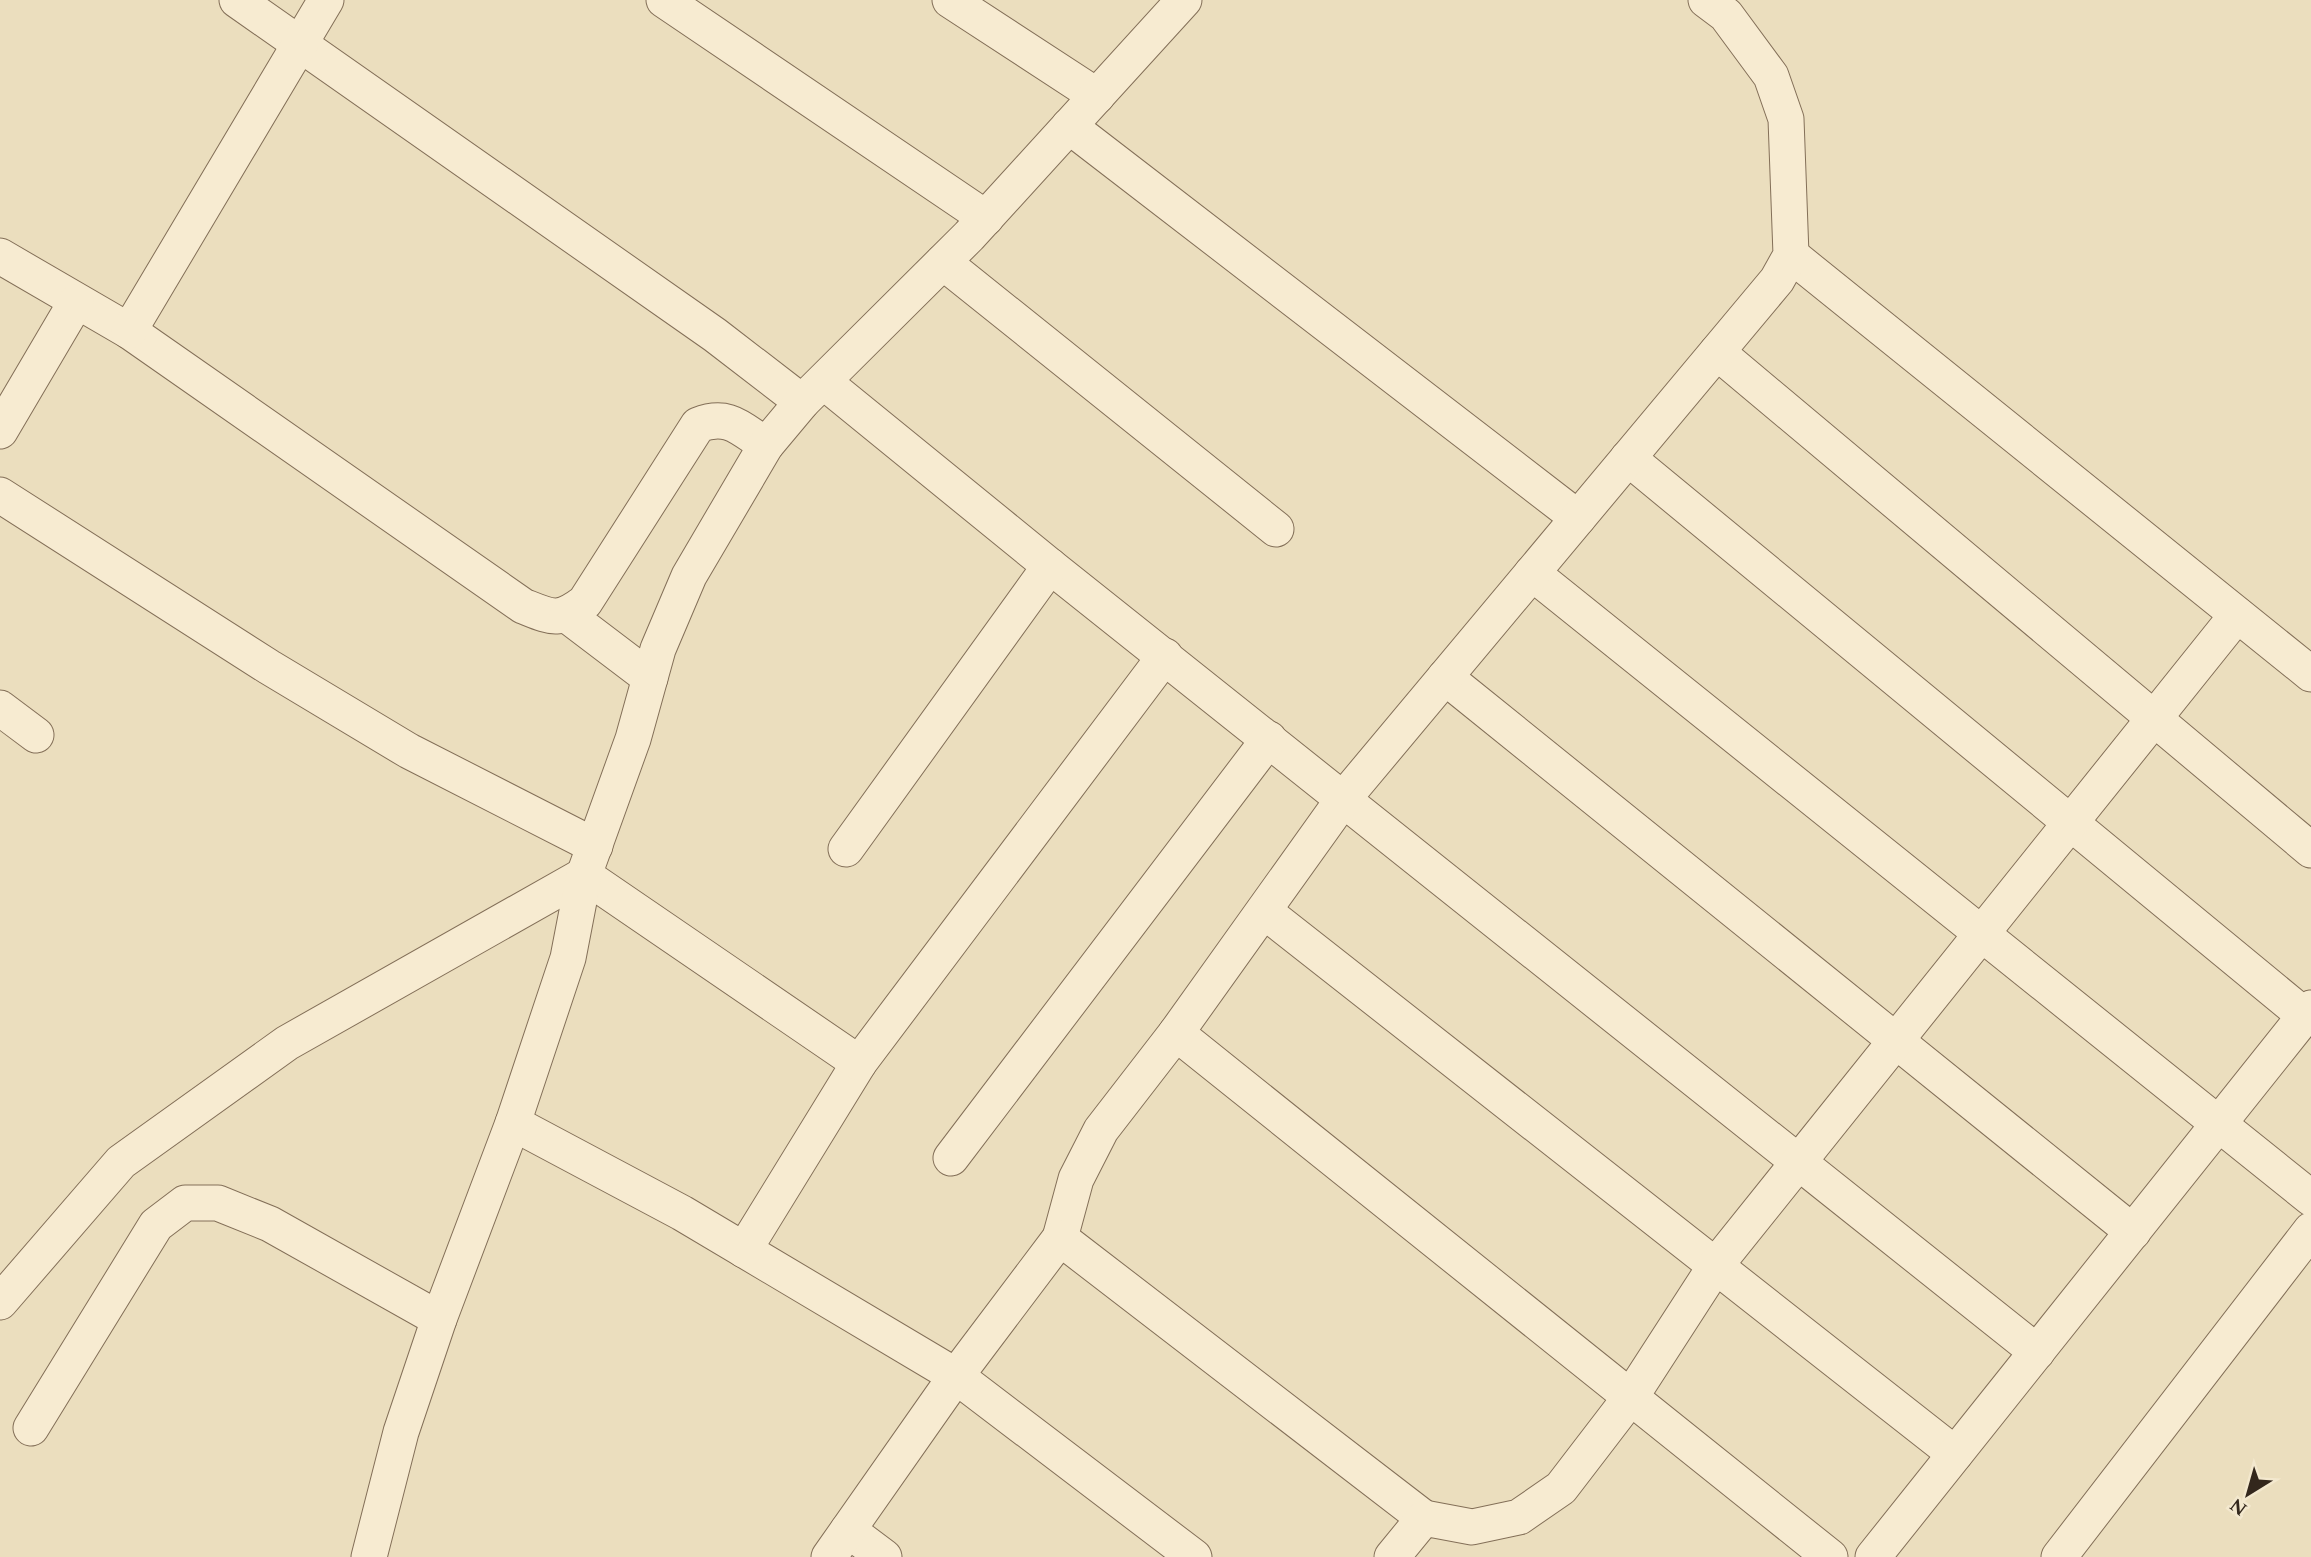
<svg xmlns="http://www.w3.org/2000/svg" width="2311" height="1557" font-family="Spectral,serif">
<rect width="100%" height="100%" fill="#ebdebe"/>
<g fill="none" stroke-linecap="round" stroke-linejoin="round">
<!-- street casing -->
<g stroke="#836f58" stroke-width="37">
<g id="street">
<path d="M237,0L715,335L802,402"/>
<path d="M664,0L986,218"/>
<path d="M950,0L1097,96"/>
<path d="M1069,126L1578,518"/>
<path d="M1791,255L2311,674"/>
<path d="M0,256L129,331L523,606C553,618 558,622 585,602L698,425C729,413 741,429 766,445"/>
<path d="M943,262L1276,529"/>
<path d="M129,331L326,0"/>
<path d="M1717,352L2311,850"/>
<path d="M824,382L1050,566L2037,1352"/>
<path d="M0,431L76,302"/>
<path d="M1628,458L2305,1016"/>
<path d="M0,495L269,667L409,751L595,846"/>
<path d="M1532,573L2311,1198"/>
<path d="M567,615L650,678"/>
<path d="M1445,677L2133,1232"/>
<path d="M0,708L36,735"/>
<path d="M846,849L1050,566"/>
<path d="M1264,911L1955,1454"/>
<path d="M1176,1033L1830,1557"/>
<path d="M513,1123L682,1213L956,1376L1194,1557"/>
<path d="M951,1158L1269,739"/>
<path d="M1060,1238L1076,1179L1101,1130L1176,1033L1344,798L1777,280L1791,255L1786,119L1771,76L1726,15L1706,0"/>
<path d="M744,1250L859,1063L1165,656"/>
<path d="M0,1302L121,1162L287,1043L584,875L859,1063"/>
<path d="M31,1428L156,1225L185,1203H218L270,1224L439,1319"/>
<path d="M848,1530L884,1557"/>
<path d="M369,1557L401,1432L439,1319L513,1123L568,958L584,875L633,739L658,649L689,576L766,445L802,402L969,236L1184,0"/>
<path d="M829,1557L956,1376L1060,1238L1424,1518"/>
<path d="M1392,1557L1424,1518L1472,1527L1519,1517L1561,1488L1630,1398L1716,1265L2237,615"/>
<path d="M1873,1557L2311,1008"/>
<path d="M2059,1557L2311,1230"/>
</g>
</g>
<!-- street -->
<use href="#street" stroke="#f7ebd1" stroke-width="35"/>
</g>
<!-- north arrow -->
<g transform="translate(2248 1494) rotate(217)" stroke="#f3e8ce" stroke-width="5" paint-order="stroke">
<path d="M0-5L12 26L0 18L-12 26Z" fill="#33271c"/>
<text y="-10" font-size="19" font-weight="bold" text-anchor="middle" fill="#33271c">N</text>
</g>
</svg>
